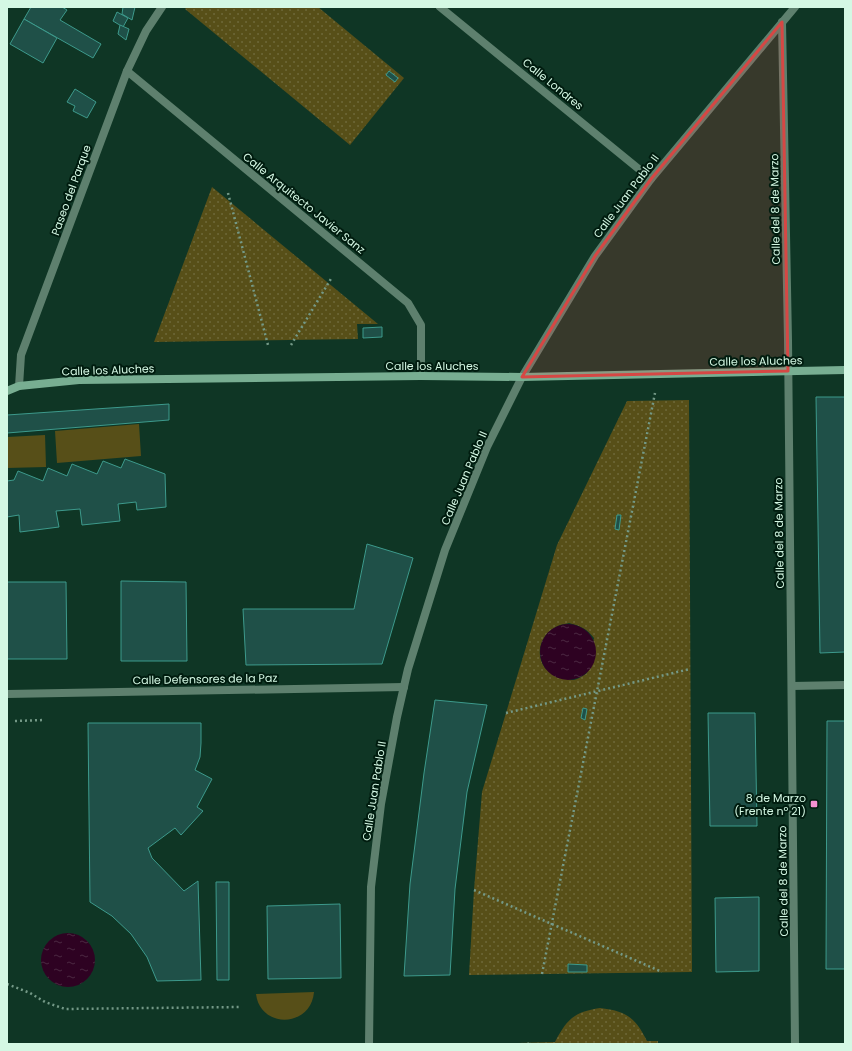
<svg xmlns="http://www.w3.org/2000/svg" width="852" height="1051" font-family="Poppins,sans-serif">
<defs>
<pattern id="park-dots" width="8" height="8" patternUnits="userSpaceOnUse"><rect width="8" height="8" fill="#574f18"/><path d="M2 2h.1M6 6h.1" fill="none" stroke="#6e6939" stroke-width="1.8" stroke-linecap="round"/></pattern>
<pattern id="water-ripples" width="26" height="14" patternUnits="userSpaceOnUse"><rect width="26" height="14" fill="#2e0222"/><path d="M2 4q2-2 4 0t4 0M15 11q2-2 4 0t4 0" fill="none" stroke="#4b2842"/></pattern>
</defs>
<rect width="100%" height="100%" fill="#0f3625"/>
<!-- green -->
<g fill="#574f18">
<path d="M139,424L141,456L57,463L55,431Z"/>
<path d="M45,435L46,467L7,468V437Z"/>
<path d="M314,992C311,1028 260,1029 256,994Z"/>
</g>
<!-- park -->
<g fill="url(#park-dots)" fill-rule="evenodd">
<path d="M187,7H318L404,78L350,145L185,9Z"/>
<path d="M212,187L378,324H357L358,339L154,342Z"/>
<path d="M689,400L692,972L469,975L474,890L482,792L557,545L627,401ZM569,623C581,626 587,629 594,638L587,673C574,682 573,682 559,675C554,673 548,672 545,668C533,652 543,631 560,625C563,624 567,624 569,623Z"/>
<path d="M600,1008C626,1011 635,1017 647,1041H658V1044H475L555,1042C567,1019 574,1012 600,1008Z"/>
</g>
<!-- water -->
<g fill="url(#water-ripples)">
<circle cx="568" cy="652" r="28"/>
<circle cx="68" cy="960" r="27"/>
</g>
<!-- building -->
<g fill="#1f5048" stroke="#3d9a8c">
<path d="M31,7H62L67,10L60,20L101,44L93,58L24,19Z"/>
<path d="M123,7H135L132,20L122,14Z"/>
<path d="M117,12L128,18L123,27L113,21Z"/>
<path d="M24,19L57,38L43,63L10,44Z"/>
<path d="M120,25L129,29L126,40L118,34Z"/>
<path d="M389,71L398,78L395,82L386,75Z"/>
<path d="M75,89L96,102L87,118L73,111L75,106L67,102Z"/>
<path d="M382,327V337L363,338V328Z"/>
<path d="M816,397H845V652L820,653Z"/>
<path d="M169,404V420L7,433V415Z"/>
<path d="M125,459L165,474L166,507L137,510L136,502L118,504L120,521L82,525L80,509L56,511L59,527L20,532L19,515L7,517V481L14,480L18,471L43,481L48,468L67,476L72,464L97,474L103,461L121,468Z"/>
<path d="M617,515H621L619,530L615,529Z"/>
<path d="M367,544L413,558L382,664L246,665L243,609H354Z"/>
<path d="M121,581L186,582L187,661H121Z"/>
<path d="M7,582H66L67,659H7Z"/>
<path d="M435,700L487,705L467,792L455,889L450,975L404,976L410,884L424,773Z"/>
<path d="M583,708L587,709L585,720L581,718Z"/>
<path d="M708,713H755L757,826H710Z"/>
<path d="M827,721H845V969H826Z"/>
<path d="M88,723H201V743L200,757L195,770L212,779L197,807L203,811L181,835L175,828L148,848L152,858L184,891L198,881L201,980L157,981L147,957L131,934L112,916L90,902Z"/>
<path d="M216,882H229V980H217Z"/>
<path d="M759,897V971L716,972L715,898Z"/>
<path d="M340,904L341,978L268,979L267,906Z"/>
<path d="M568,964L587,965V972H568Z"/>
</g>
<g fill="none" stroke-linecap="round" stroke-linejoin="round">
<!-- path -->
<g stroke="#749987" stroke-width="2.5" stroke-dasharray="2 3" stroke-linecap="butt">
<path d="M228,193L268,345"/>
<path d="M291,345L332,277"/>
<path d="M506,713L690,669"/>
<path d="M15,721L44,720"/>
<path d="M474,890L662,972"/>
<path d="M542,974L655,393"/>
<path d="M7,984L30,993L45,1002L65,1009L240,1007"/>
<path d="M538,1043V1044"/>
<path d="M528,1044L529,1043"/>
</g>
<!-- street -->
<g stroke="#5e806e" stroke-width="8">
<path d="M440,7L651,179"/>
<path d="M782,22L788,340L795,1044"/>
<path d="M127,71L408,303L421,325V376"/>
<path d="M19,386L21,355L127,71L146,31L162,7"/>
<path d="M792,686L845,685"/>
<path d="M7,694L404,687"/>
<path d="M369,1044L371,887L381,804L397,717L408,669L445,550L487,447L522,377L595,256L651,179L795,7"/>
</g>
<!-- secondary -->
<path stroke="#78ae92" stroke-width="8" d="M7,391L19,386L79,380L421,376L522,377L845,370"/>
</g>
<!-- marked area -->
<path fill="#d64744" fill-opacity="0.2" stroke="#d64744" stroke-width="3" stroke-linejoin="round" d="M782,22L788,371L522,377L595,256L651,179Z"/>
<!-- markers -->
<rect fill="#f591d2" stroke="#001c0f" stroke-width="1.5" x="810" y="800" width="8" height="8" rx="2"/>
<g text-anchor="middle" stroke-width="4" stroke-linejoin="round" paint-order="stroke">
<!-- street labels -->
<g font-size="11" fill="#d4f8e4" stroke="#001c0f">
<text transform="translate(553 84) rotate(39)" y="4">Calle Londres</text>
<text transform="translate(71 190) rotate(-70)" y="4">Paseo del Parque</text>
<text transform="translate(626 196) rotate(-53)" y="4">Calle Juan Pablo II</text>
<text transform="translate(304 203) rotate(39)" y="4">Calle Arquitecto Javier Sanz</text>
<text transform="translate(775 209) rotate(-91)" y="4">Calle del 8 de Marzo</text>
<text transform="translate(756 361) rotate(-1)" y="4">Calle los Aluches</text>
<text x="432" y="370">Calle los Aluches</text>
<text transform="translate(108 370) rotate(-2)" y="4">Calle los Aluches</text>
<text transform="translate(464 478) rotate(-67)" y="4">Calle Juan Pablo II</text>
<text transform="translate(779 533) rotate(-91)" y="4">Calle del 8 de Marzo</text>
<text transform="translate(205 679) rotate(-1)" y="4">Calle Defensores de la Paz</text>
<text transform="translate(374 791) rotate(-81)" y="4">Calle Juan Pablo II</text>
<text transform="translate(783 881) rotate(-91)" y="4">Calle del 8 de Marzo</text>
</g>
<!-- poi labels -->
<g font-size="11" fill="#d4f8e4" stroke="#001c0f" text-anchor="end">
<text x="806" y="802">8 de Marzo<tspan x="806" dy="13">(Frente nº 21)</tspan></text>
</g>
</g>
<!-- border -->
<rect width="852" height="1051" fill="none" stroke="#d4f8e4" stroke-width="16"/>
</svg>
